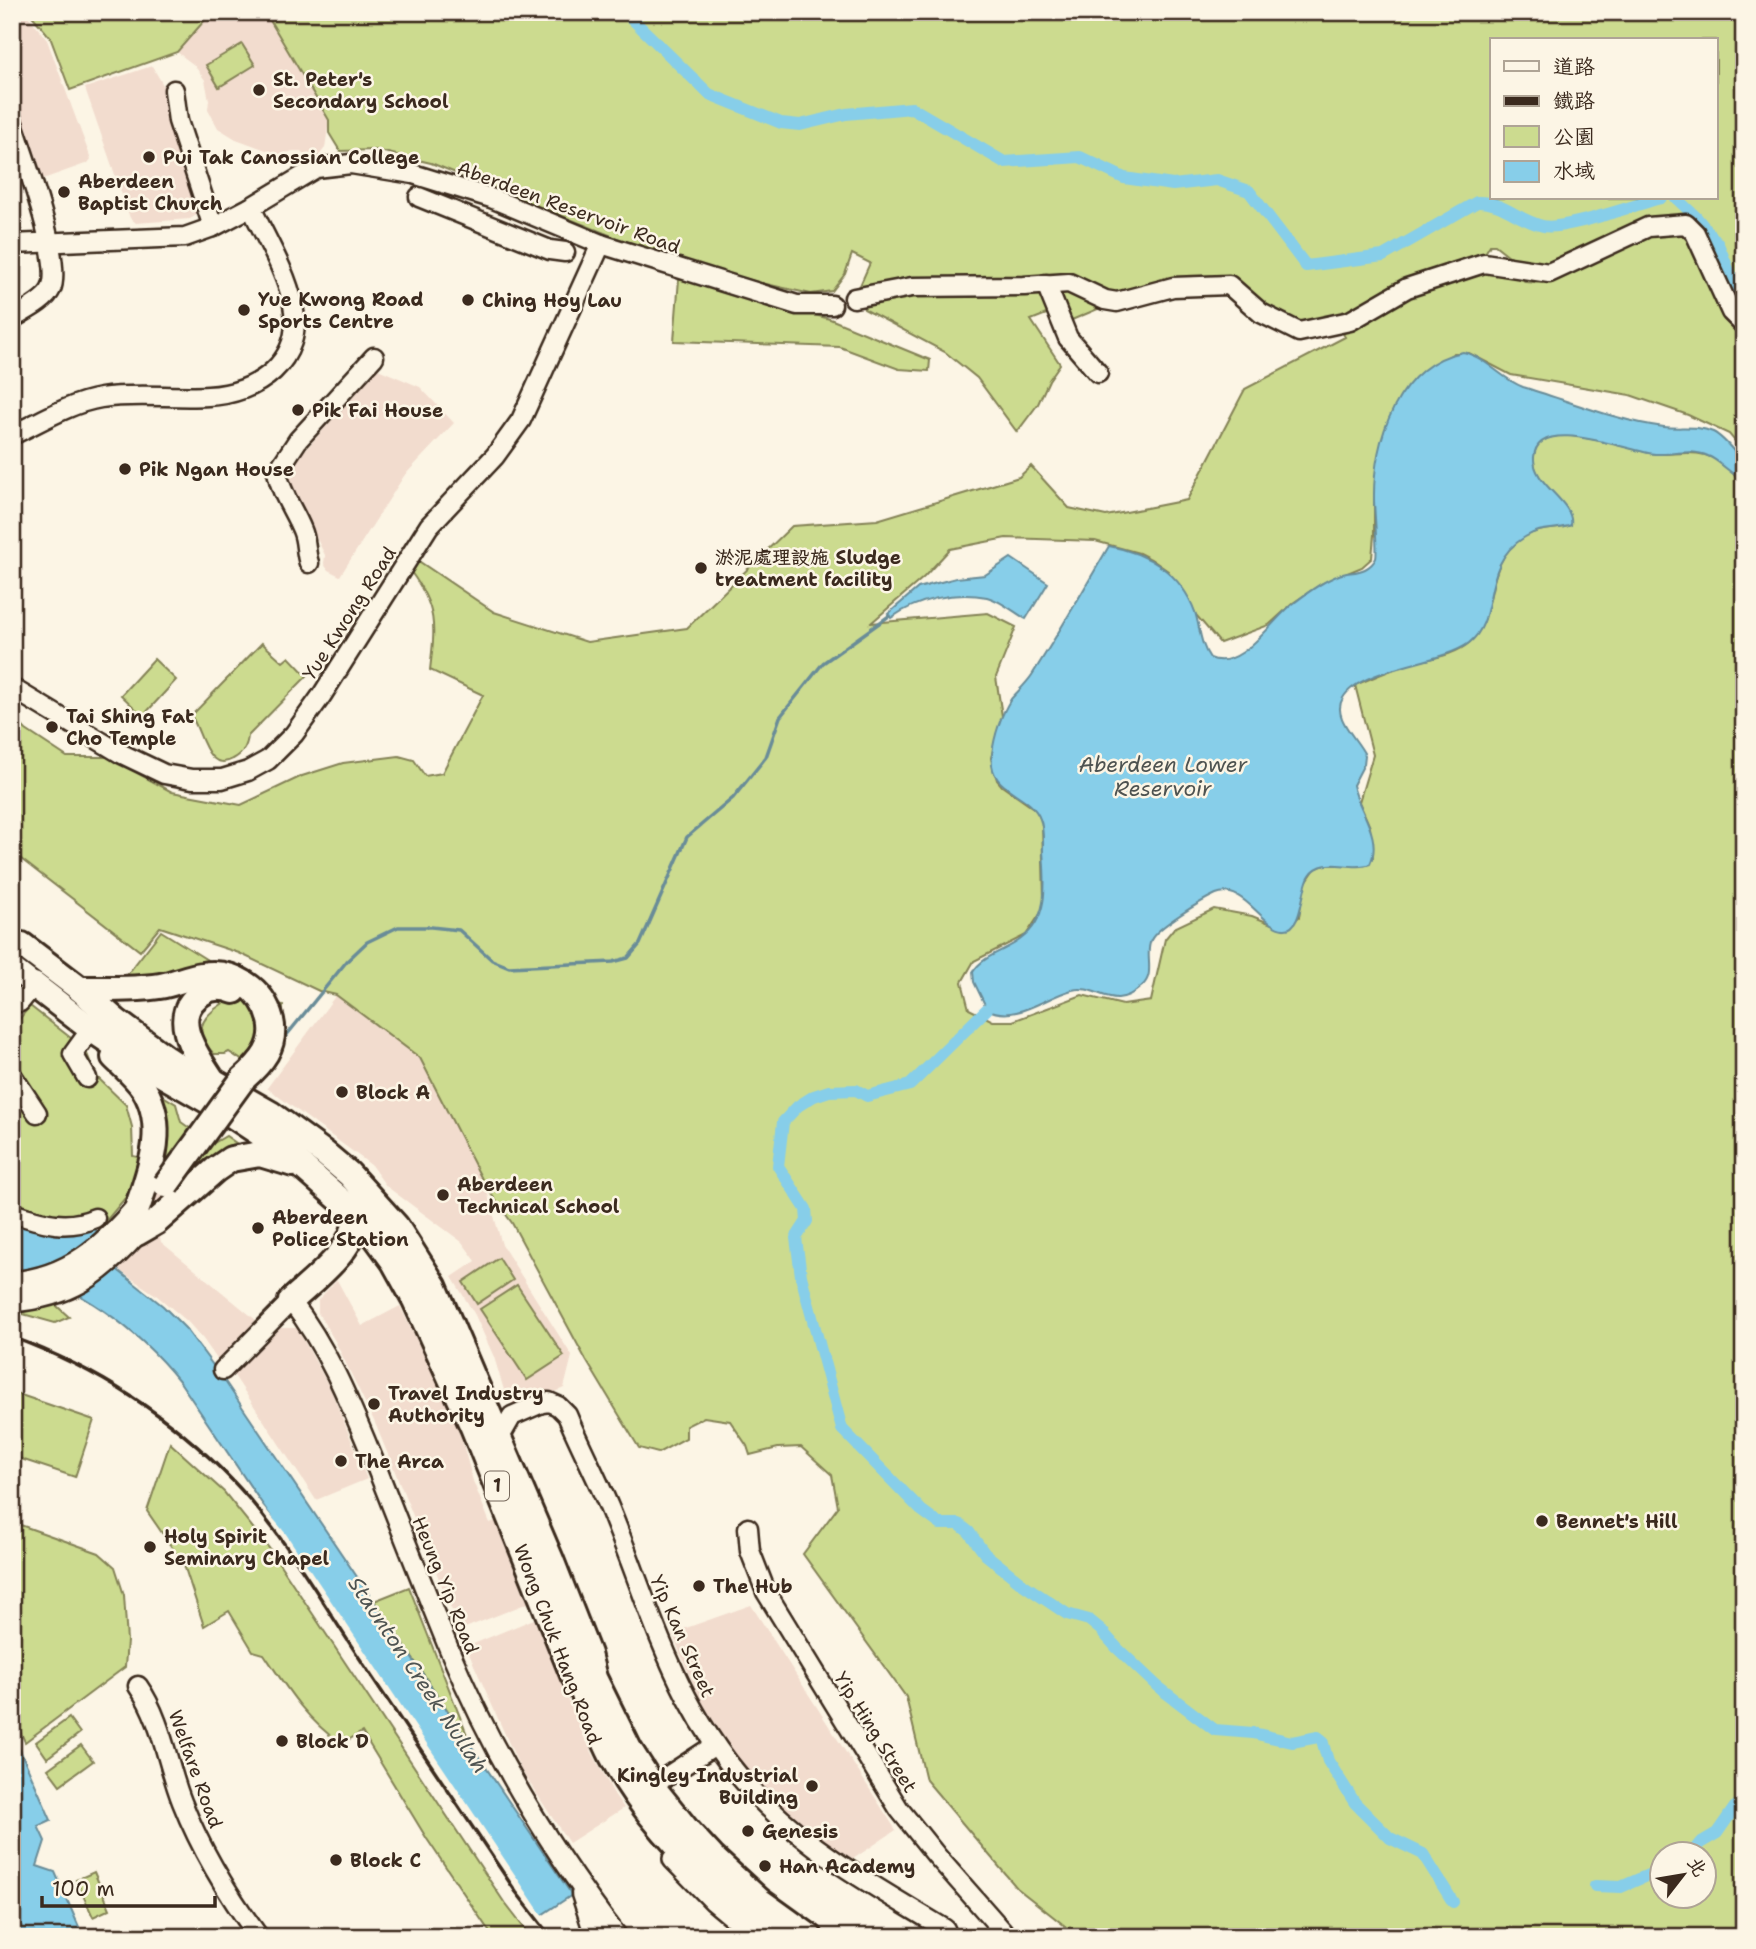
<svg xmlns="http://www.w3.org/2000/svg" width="1756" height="1949" font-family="'Shantell Sans','LXGW WenKai TC',sans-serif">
<rect width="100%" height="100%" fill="#fcf5e5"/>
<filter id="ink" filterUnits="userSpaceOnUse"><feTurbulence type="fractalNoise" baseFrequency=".0143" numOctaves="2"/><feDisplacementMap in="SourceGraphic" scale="14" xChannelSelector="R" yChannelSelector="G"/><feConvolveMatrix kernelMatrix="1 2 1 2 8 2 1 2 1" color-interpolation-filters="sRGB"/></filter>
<g filter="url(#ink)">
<!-- built -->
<g fill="#f2dcce">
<path d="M12,12H25L47,40L91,159L88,163L43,179L12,87Z"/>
<path d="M212,12H265L329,120L325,148L312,164L300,151H293L280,155L236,139L218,128L208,109L209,100L205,80L194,65L177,52Z"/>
<path d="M152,66L169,95L201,206L198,214L190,219L136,223L130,218L85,88Z"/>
<path d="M378,369L420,387L454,423L404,476L340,576L328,570L324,564L325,555L288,482L287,470Z"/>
<path d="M336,995L420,1058L486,1187L502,1245L572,1356L564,1388L518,1407L507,1400L494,1357L475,1315L452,1277L476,1261L462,1242L386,1186L371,1165L267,1088Z"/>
<path d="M173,1179L158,1229L161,1242L256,1320L219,1362L203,1339L187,1321L156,1295L116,1268L114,1221Z"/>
<path d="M337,1280L362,1326L400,1306L444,1396L461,1437L473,1481L490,1523L495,1521L528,1603L460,1630L375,1423L335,1341L318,1313V1300Z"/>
<path d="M278,1328H297L331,1390L367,1479L316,1500L233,1374Z"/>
<path d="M751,1605L896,1830L853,1859L815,1836L781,1809L737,1761L700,1699L681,1655L672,1633Z"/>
<path d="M534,1619L584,1737L614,1794L624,1808L569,1843L521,1770L466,1647Z"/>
</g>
<!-- green -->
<g fill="#ccdb8f" stroke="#848256" stroke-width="2" fill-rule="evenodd">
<path d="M29,12H212L177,52L70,90L50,37Z"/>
<path d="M265,12H1744V452L1729,434L1688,415L1630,395L1511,375L1469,353H1454L1422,372L1374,494V535L1372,558L1362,567L1321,584L1293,603L1269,625L1220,643L1196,615L1190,602L1168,571L1151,559L1139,553L1095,541L1006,538L950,549L924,577L871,623L988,613L1016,627L996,677L1002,716L991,758L997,780L1002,786L1036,810L1042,822L1044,900L1042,911L1026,935L974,961L962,982L969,1009L993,1021H1013L1082,995L1123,1005L1151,1001L1165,939L1174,928L1214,909L1252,916L1284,929L1299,917L1304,885L1315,869L1324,865H1338L1373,858L1370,827L1359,802L1373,755L1355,685C1372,678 1388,671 1405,665C1425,659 1454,657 1470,642C1501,612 1480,564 1525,536C1541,527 1556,531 1571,525C1567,497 1526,480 1535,451C1546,416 1631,452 1656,454C1672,455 1689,450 1705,455C1722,460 1736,474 1744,490V1937H1079L1017,1888L926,1780L906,1697L803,1554L838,1507L832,1475L801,1447L778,1448L750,1455L747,1446L730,1421L704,1417L686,1426V1438L658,1453L639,1448L586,1360L512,1223L486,1187L420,1058L336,995L319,991L239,953L160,927L140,951L12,852V715L26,730L67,757H108L172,792L241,805L302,776L343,763L399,756L414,760L425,776L442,773L483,695L430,670C435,627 438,609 411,572L417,560L494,612L587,642L687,628L792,526L877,520L1019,477L1031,466L1069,508L1106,516L1187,500L1245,389L1345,337L1340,328L1310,338L1223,291L1174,292L1107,305L1060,325L1049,313L1031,320L1060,364L1049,380L1038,404L1017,432L977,378L945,352L864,309L858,290L870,263L852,254L845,274L832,291L811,294L757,282L639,247L431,163L375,150L340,151L329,133V120ZM1492,40H1716V198H1492ZM1490,245H1495L1518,263L1550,275L1542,283L1525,282L1518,270L1481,260ZM1662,1854H1704V1896H1662Z"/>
<path d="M242,44L255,65L219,87L206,65Z"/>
<path d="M679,279L830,319L930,360L929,371L899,369L840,347L674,341Z"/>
<path d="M262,643L283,662L289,657L307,676L248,736C247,746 243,754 233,759C206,774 201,728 191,716Z"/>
<path d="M154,659L176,680L143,716L121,695Z"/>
<path d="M161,931L233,976L250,977L283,1006L282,1044L263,1074L229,1052L225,1054H214C193,1033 200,1018 222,1004L210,966L137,984L127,975Z"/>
<path d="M30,1006L85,1049L96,1076L126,1105L132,1127L133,1156L142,1158L126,1197L101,1227L97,1212L70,1220L12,1209V1028Z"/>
<path d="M155,1091L176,1104L181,1122L212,1144L226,1136L243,1148L185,1187L160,1172Z"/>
<path d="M499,1258L513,1280L477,1304L463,1282Z"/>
<path d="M517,1285L564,1356L527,1380L480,1309Z"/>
<path d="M49,1299L69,1317L55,1323L12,1311Z"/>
<path d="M12,1392L94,1420L75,1477L12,1456Z"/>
<path d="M170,1443L224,1492L269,1548L504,1902L531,1937H493L427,1839L362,1732L341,1744C305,1718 288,1690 264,1654L253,1651L229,1611L204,1626L184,1565L147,1511Z"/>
<path d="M12,1522L99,1553L115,1567L124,1595L127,1641L125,1667L25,1742L13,1716L18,1694L12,1686Z"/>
<path d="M409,1587L471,1745L374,1601Z"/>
<path d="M69,1718L80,1733L47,1758L36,1742Z"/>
<path d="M81,1745L93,1761L60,1785L48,1769Z"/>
<path d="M94,1872L110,1909L93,1917L76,1880Z"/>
</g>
<!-- water -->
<g fill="#87cee9" stroke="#698c98" stroke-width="2">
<path d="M1463,352C1486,357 1501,379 1523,387C1569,401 1617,421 1664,427C1681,429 1697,425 1713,432C1725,438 1735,453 1744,463V479C1731,476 1721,461 1708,456C1692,448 1672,455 1655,454C1630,452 1537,413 1534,457C1532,485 1575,501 1571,525C1556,531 1542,526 1525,537C1478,565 1501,618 1469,643C1441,664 1361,667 1343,698C1331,717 1357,738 1365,755L1364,764L1353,785C1358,810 1383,837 1370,864C1351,872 1324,855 1310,875C1301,887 1303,931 1284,929C1262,928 1244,883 1216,894C1203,900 1157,927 1151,940C1144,955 1156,974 1142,986C1111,1014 1098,983 1072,990C1045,997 1015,1024 987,1009L974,982L973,972C983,955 1006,951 1021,939C1050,918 1045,882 1043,851C1043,841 1044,828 1040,819C1030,791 987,793 992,754C994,737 1001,714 1011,699C1018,691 1026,684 1032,675C1059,633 1084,589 1109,546C1148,553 1181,573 1195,612C1200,628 1200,644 1210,658C1241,672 1272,619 1294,603C1308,592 1323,581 1339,575C1347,572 1357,573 1365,569C1369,567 1375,562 1376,558C1378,552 1374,509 1374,499C1373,440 1398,364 1463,352Z"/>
<path d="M1011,558L1048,583L1026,619C1014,612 1000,600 987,597C954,591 918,599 891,618L888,614L918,588L956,578L985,575Z"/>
<path d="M12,1219L94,1225L110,1264L163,1306L186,1329L224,1380L572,1895L540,1916L180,1382C135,1326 81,1288 12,1266Z"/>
<path d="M12,1732L51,1820L38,1826L45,1841L37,1866L55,1872L79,1927L78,1937H12Z"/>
</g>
<!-- pier -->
<path fill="#fcf5e5" d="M239,1477L286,1534L544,1918L542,1919L538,1918Z"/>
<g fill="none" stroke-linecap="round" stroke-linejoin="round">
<!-- stream -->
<path stroke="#698c98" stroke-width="3.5" d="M286,1036L347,961L367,942L398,927H431L459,930L492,960L509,967L613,962L628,958L640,944L687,837L733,798L766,757L780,717L823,663L889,616"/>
<!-- canal -->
<g stroke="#87cee9" stroke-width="12">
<path d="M625,12L709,94L781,123L800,125L846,114L912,108L1004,162L1080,157L1124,178L1173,185L1217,180L1249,191L1306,266L1383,256L1477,202C1502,201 1519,221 1543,226C1563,231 1637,204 1661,198"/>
<path d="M1676,198L1696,217L1718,244L1744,308"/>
<path d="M987,1009L910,1085L867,1096L856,1090L829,1091L814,1096L798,1106L783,1122L778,1166L806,1209L807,1221L796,1238L801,1276L842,1429L921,1510L940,1524H959L969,1532L985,1554L1024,1585L1067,1614L1089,1620L1100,1629L1117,1648L1157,1686L1215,1730L1253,1733L1292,1742L1318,1737L1322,1740L1328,1761L1355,1803L1390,1838L1423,1854L1453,1902"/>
<path d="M1691,1854L1700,1843L1717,1833L1735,1807L1744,1805"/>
<path d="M1595,1886L1621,1887L1662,1869"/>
</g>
<!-- minor casing -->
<g stroke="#3b2a1e" stroke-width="23">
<g id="minor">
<path d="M174,90L178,121L213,227"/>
<path d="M12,120C22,152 64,262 51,289C45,302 24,311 12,319"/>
<path d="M419,197L550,250L565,252"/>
<path d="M12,244L185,237L213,227L251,207L316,168L351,164L413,174L491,198L601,244L797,305H832"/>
<path d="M1046,284L1068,338L1098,373"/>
<path d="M854,298L912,287L1024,286L1069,283L1105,300L1117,302L1173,287L1229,285L1261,313L1299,332L1350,321L1407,288L1484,263L1549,273L1648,227L1686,224L1695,233L1731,312L1744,325"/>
<path d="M12,435C40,422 70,403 101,398C133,393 174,398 208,396C257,394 305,361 293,305C287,273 265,237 251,207"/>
<path d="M309,563C305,552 307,541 302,530C294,510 281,494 277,472L298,440L374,357"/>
<path d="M12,688L120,753L164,774L192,779H222L248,771L268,760L294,734L322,695L429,526L495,456L521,420L601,244"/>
<path d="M12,996L20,1002L34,985"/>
<path d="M12,1075L37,1113"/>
<path d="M87,1078L73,1054L91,1029"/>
<path d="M12,1213C41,1222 66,1231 95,1218"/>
<path d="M223,1370L291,1301C330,1351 352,1408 376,1466C400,1527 424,1588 449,1649C492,1752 550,1849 618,1937"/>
<path d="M500,1437L512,1416L542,1403L549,1402L558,1406L567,1415C580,1446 596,1476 609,1507C655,1618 676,1717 766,1805C818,1856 883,1891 945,1929L948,1937"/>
<path d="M748,1528L750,1551L766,1592L899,1809L936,1855L1008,1937"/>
<path d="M138,1686C162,1720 167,1764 182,1802C201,1850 228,1895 259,1937"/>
<path d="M666,1777L715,1745"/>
<path d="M581,1894L595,1937"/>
</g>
</g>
<!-- major casing -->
<g stroke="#3b2a1e" stroke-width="26">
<g id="major">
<path d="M12,968L34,985"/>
<path d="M12,1283C69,1278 103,1247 138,1206"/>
<path d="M12,1301C70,1296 99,1275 137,1233"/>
<path d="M674,1859L714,1900L750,1930"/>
</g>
</g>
<!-- highway casing -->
<g stroke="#3b2a1e" stroke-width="30">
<g id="highway">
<path d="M22,945L80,989L116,1021L166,1058L178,1066L213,1081L271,1114L324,1153L349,1174L396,1226L434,1286L551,1560L588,1654L594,1678L629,1749L655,1790L687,1830L712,1857L760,1901L810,1937"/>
<path d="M34,985L91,1029L137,1060L229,1113L279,1146L344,1203L375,1236L394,1262L415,1300L473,1427L573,1675C590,1700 598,1729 612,1756C640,1810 684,1856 728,1896C744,1910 759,1926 778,1937"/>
<path d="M80,989C107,989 133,990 160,986C174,984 187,977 202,975C233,970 263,988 271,1020C277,1046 261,1063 243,1079"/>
<path d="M114,1057C124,1067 136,1077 144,1089C167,1126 151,1168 138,1206"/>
<path d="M213,1081C197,1056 166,1016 202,993C213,986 223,987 234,991"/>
<path d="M137,1233L156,1222L215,1170L231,1159L260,1154L293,1164"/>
<path d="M291,1301C312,1281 363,1244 354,1213"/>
</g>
</g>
<!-- minor -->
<use href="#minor" stroke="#fcf5e5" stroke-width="18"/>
<!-- major -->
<use href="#major" stroke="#fcf5e5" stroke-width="21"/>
<!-- highway -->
<use href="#highway" stroke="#fcf5e5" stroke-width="24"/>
<!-- rail -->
<path stroke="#3b2a1e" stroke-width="3.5" d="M12,1337C96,1368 171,1416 233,1481C284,1534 321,1601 362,1662C413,1739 465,1815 516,1892L551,1937"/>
<!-- highway-bridge casing -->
<g stroke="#3b2a1e" stroke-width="30" stroke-linecap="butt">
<path id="highway-bridge" d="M166,1185L243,1079"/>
</g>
<!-- highway-bridge -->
<use href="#highway-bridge" stroke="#fcf5e5" stroke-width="24"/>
</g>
</g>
<!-- markers -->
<g fill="#3b2a1e" stroke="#fcf5e5" stroke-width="2.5">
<circle cx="259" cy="90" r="7"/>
<circle cx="149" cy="157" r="7"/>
<circle cx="64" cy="192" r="7"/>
<circle cx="468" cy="300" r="7"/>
<circle cx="244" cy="310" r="7"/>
<circle cx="298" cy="410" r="7"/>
<circle cx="125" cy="469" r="7"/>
<circle cx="701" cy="568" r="7"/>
<circle cx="52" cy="727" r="7"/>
<circle cx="342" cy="1092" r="7"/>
<circle cx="443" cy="1195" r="7"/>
<circle cx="258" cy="1228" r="7"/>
<circle cx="374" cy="1404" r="7"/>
<circle cx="341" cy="1461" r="7"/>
<circle cx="1542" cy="1521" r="7"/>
<circle cx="150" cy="1547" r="7"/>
<circle cx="699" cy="1586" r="7"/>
<circle cx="282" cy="1741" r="7"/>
<circle cx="812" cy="1786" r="7"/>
<circle cx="748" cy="1831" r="7"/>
<circle cx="336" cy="1860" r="7"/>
<circle cx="765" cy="1866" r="7"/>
</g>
<g text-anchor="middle" stroke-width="5" stroke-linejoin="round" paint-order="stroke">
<!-- shield labels -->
<rect fill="#fcf5e5" stroke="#75675a" stroke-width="2" x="485" y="1471.5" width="24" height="29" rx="5"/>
<g font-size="18" font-weight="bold" fill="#3b2a1e">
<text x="497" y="1492">1</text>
</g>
<!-- poi labels -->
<g font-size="19" font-weight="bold" fill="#3b2a1e" stroke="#fcf5e5" text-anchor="start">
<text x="273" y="86">St. Peter's<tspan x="273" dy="22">Secondary School</tspan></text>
<text x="163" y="164">Pui Tak Canossian College</text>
<text x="78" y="188">Aberdeen<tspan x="78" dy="22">Baptist Church</tspan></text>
<text x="258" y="306">Yue Kwong Road<tspan x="258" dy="22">Sports Centre</tspan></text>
<text x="482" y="307">Ching Hoy Lau</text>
<text x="312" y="417">Pik Fai House</text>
<text x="139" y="476">Pik Ngan House</text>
<text x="715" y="564">淤泥處理設施 Sludge<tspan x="715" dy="22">treatment facility</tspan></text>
<text x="66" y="723">Tai Shing Fat<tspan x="66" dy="22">Cho Temple</tspan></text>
<text x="356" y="1099">Block A</text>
<text x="457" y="1191">Aberdeen<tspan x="457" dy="22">Technical School</tspan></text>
<text x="272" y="1224">Aberdeen<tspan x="272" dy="22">Police Station</tspan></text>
<text x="388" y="1400">Travel Industry<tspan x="388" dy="22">Authority</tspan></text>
<text x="355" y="1468">The Arca</text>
<text x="1556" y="1528">Bennet's Hill</text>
<text x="164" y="1543">Holy Spirit<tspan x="164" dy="22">Seminary Chapel</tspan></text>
<text x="713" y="1593">The Hub</text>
<text x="296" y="1748">Block D</text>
<text x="798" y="1782" text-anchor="end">Kingley Industrial<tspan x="798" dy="22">Building</tspan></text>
<text x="762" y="1838">Genesis</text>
<text x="350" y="1867">Block C</text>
<text x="779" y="1873">Han Academy</text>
</g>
<!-- street labels -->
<g font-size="19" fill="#3b2a1e" stroke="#fcf5e5">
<text transform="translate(569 207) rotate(20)" y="7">Aberdeen Reservoir Road</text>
<text transform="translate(349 613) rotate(-57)" y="7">Yue Kwong Road</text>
<text transform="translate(446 1585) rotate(68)" y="7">Heung Yip Road</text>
<text transform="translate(683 1636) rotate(66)" y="7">Yip Kan Street</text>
<text transform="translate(558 1644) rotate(69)" y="7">Wong Chuk Hang Road</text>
<text transform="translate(876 1732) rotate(58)" y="7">Yip Hing Street</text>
<text transform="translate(196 1769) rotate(70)" y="7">Welfare Road</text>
</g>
<!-- water labels -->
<g font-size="21" font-style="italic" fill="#4e5351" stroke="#fcf5e5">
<text x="1163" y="772">Aberdeen Lower<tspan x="1163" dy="24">Reservoir</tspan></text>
<text transform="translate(418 1675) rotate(56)" y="7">Staunton Creek Nullah</text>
</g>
</g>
<!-- margin -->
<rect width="1756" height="1949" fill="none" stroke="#fcf5e5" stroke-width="42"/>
<rect x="21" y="21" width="1714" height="1907" fill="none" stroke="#3b2a1e" stroke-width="2.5" filter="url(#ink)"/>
<!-- legend -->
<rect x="1490" y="38" width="228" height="161" fill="#fcf5e5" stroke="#afa495" stroke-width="2"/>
<rect x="1504" y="61" width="35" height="10" fill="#fcf5e5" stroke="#afa495" stroke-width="2"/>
<text x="1553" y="74" font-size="21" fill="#3b2a1e">道路</text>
<rect x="1504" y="96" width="35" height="10" fill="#3b2a1e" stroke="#afa495" stroke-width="2"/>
<text x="1553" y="108" font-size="21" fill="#3b2a1e">鐵路</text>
<rect x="1504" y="126" width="35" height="21" fill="#ccdb8f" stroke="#afa495" stroke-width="2"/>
<text x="1553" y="144" font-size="21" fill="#3b2a1e">公園</text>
<rect x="1504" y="161" width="35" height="21" fill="#87cee9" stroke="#afa495" stroke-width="2"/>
<text x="1553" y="178" font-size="21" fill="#3b2a1e">水域</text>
<!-- north arrow -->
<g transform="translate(1683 1875) rotate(59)"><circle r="33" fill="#fcf5e5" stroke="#afa495" stroke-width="2"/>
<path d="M0-5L12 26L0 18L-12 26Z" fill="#3b2a1e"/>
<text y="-10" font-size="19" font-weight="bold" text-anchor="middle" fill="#3b2a1e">北</text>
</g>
<!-- scale -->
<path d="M42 1896v10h173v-10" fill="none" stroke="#3b2a1e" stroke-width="3.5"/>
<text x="52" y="1896" font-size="21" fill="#3b2a1e" stroke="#fcf5e5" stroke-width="5" paint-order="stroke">100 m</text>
</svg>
